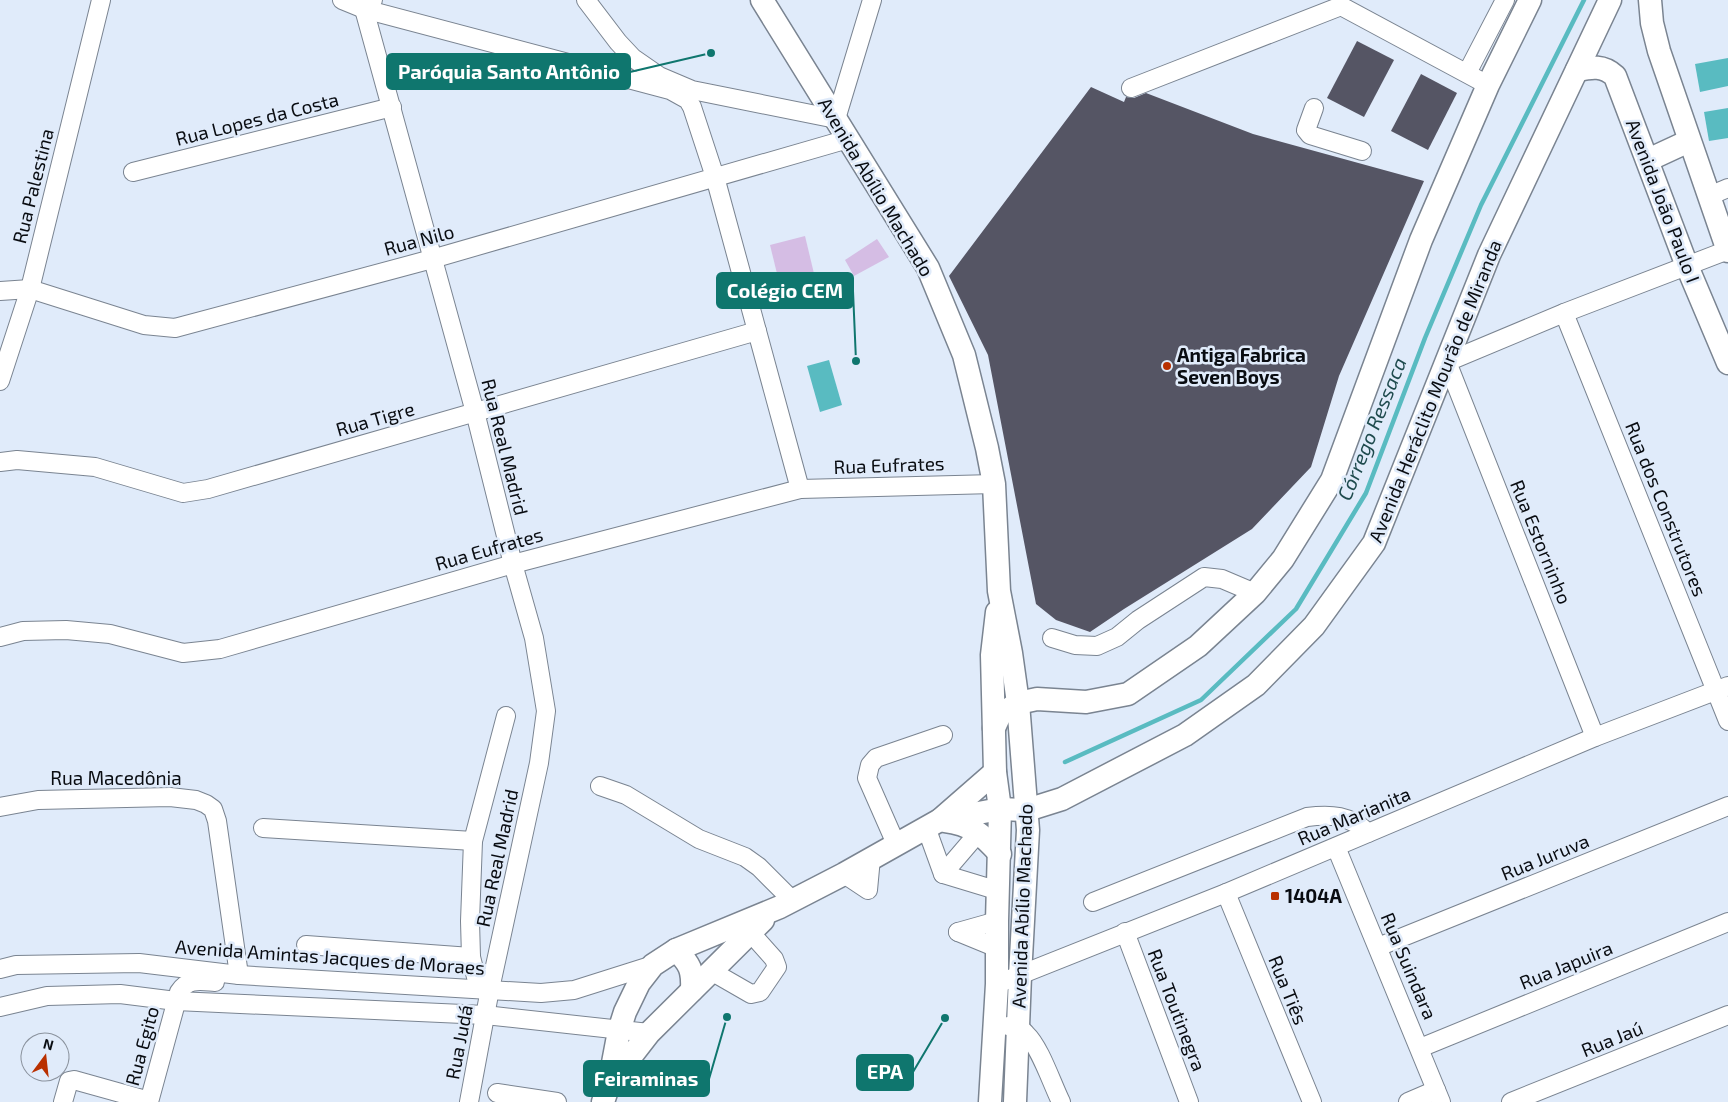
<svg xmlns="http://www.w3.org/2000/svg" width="1728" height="1102" font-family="'Exo 2',sans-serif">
<rect width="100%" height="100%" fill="#e0ebfa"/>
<!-- green -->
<g fill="#d5bde4">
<path d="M805,236L817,286L782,294L770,245Z"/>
<path d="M877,239L889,257L854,276L845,260Z"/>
</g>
<!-- water -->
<g fill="#59bbc1">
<path d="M1728,58V86L1700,92L1695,64Z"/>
<path d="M1728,108V138L1709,141L1704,112Z"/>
<path d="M829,360L842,405L820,412L807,366Z"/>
</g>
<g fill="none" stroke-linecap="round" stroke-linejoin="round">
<!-- stream -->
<path stroke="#59bbc1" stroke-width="4.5" d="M1065,762L1201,700L1296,609L1366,493L1425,338L1481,205L1584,0"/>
</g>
<!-- building -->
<g fill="#555564">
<path d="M1357,41L1394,60L1364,117L1327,98Z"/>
<path d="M1421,74L1457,93L1428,150L1391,131Z"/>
<path d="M1091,87L1124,102L1126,97L1134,98L1146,93L1253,134L1424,181L1339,376L1311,467L1252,529L1124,609L1090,632L1056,620L1036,604L988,355L949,276Z"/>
</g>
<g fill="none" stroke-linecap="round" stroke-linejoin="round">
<!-- minor casing -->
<g stroke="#7a8491" stroke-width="20">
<g id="minor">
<path d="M342,0L364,9L670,90L688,100L692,107L715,177L800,489"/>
<path d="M373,0L364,9L475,412L513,564L534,638L546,711L539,763L490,989L469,1102"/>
<path d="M586,0L618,42L633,58L659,76L692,90L836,119L872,0"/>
<path d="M1341,6L1488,85"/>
<path d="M1467,73L1505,0"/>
<path d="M1131,88L1341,6"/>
<path d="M1314,108L1306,130L1310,135L1362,151"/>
<path d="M133,172L392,107"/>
<path d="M1709,196L1728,188"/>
<path d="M0,291L30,289L144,325L175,328L432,259L848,139"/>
<path d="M1564,313L1728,721"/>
<path d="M0,381L30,289L101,0"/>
<path d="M0,462L17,460L95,467L183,493L208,489L757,331"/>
<path d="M0,637L23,631L66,630L110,634L183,653L220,649L513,564L800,489L994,484"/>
<path d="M1052,638L1075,645L1097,646L1117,637L1138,620L1204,577L1222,579L1255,593"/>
<path d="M1595,737L1447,362L1564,313L1728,250"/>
<path d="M600,786L626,795L699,839L745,857L759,867L792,900"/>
<path d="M0,807L38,800L170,797L196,800L206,804L213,809L217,821L239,975"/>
<path d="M926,827L943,874"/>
<path d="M263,828L473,841"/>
<path d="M979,832L943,874L999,891"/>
<path d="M896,844L867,778L870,765L876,758L943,735"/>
<path d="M1336,847L1441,1102"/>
<path d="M844,874L868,890L871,858"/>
<path d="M1226,893L1312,1102"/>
<path d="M1093,902L1307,817C1331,814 1350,815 1368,833"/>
<path d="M958,932L997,948"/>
<path d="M958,932L997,921"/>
<path d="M1125,932L1189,1102"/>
<path d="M306,945L471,957L479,989"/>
<path d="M1378,947L1728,806"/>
<path d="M471,957L470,921L473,841L506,716"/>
<path d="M0,969L16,965L139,963L239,975L541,993L574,990L653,965"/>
<path d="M711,971L751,994L760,992L777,967L774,959L750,932"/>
<path d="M997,984L1226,893L1595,737L1728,686"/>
<path d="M0,1007L47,996L120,994L176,1001L485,1015L649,1033"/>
<path d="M1008,1026C1016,1027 1021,1028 1026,1034C1040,1047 1052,1084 1061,1102"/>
<path d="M1420,1048L1728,922"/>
<path d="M497,1093L557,1102"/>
<path d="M63,1102L69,1081L74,1080L149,1101"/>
<path d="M149,1102L179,992C188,978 200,981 215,982"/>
<path d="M1408,1102L1436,1090"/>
<path d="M1511,1102L1728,1015"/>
</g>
</g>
<!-- major casing -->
<g stroke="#7a8491" stroke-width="25">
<g id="major">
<path d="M762,0L928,268L964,355L987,448L994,484L999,591L1011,653L1018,703L1028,830L1020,976L1015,1102"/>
<path d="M1650,0L1652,23L1659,51L1728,251"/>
<path d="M1577,70C1592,67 1603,65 1615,76L1687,266L1728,363"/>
<path d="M1648,160L1689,141"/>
<path d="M994,728L1000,715L1018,703L1037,699L1086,702L1128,694L1198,646L1255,593L1283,559L1332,480L1421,240L1488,85L1530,0"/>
<path d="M940,820L1000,809L1027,810L1062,799L1185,735L1256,685L1314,626L1374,543L1489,255L1610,0"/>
<path d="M945,821C971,824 983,835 1000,854"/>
<path d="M676,950C690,964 693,970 692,990"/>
<path d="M611,1082L649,1033L763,920"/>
<path d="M603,1102L609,1084L619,1031L625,1012L639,983L653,965L676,950L780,907L844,874L940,820L995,772"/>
<path d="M990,1102L997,984V921L1000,809L995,772L992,655L997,612"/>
</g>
</g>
<!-- minor -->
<use href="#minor" stroke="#fff" stroke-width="18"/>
<!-- major -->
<use href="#major" stroke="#fff" stroke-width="22"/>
</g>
<!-- markers -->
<g fill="#b93000" stroke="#e0ebfa" stroke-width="2">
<circle cx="1167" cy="366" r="5"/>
<rect x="1270" y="891" width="10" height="10" rx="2.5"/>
</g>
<g text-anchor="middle" stroke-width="5" stroke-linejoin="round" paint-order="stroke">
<!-- street labels -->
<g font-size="19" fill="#090c11" stroke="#e0ebfa">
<text transform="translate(257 119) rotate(-14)" y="7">Rua Lopes da Costa</text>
<text transform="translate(33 186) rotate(-76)" y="7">Rua Palestina</text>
<text transform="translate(876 187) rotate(59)" y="7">Avenida Abílio Machado</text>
<text transform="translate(1663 201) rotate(69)" y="7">Avenida João Paulo I</text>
<text transform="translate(419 240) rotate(-15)" y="7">Rua Nilo</text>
<text transform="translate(1435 391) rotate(-68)" y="7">Avenida Heráclito Mourão de Miranda</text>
<text transform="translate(375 419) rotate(-16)" y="7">Rua Tigre</text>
<text transform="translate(505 447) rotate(76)" y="7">Rua Real Madrid</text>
<text transform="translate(889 465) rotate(-2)" y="7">Rua Eufrates</text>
<text transform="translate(1666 509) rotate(68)" y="7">Rua dos Construtores</text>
<text transform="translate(1541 542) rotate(68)" y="7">Rua Estorninho</text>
<text transform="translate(489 549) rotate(-16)" y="7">Rua Eufrates</text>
<text x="116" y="785">Rua Macedônia</text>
<text transform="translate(1354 816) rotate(-23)" y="7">Rua Marianita</text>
<text transform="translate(1545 857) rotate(-22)" y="7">Rua Juruva</text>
<text transform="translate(497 858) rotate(-78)" y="7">Rua Real Madrid</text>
<text transform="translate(1022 906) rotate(-88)" y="7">Avenida Abílio Machado</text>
<text transform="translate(330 957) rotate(4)" y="7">Avenida Amintas Jacques de Moraes</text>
<text transform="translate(1566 965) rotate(-22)" y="7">Rua Japuira</text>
<text transform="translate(1409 966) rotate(67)" y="7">Rua Suindara</text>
<text transform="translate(1288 990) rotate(68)" y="7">Rua Tiês</text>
<text transform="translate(1177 1010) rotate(69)" y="7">Rua Toutinegra</text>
<text transform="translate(1612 1039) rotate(-22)" y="7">Rua Jaú</text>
<text transform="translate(459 1042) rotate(-79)" y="7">Rua Judá</text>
<text transform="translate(142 1046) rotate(-75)" y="7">Rua Egito</text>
</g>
<!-- poi labels -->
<g font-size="19" font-weight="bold" fill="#090c11" stroke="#e0ebfa" text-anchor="start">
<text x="1177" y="362">Antiga Fabrica<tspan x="1177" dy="22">Seven Boys</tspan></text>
<text x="1285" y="903">1404A</text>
</g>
<!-- water labels -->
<g font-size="20" font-style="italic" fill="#1f4b4e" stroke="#e0ebfa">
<text transform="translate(1372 429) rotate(-68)" y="7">Córrego Ressaca</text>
</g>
</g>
<!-- callouts -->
<path fill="none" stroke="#0f766e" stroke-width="2" d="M711 53L630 72M856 361L853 291M945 1018L913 1072M727 1017L709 1079"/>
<g fill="#0f766e" stroke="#e0ebfa" stroke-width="2">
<circle cx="711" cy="53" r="5"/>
<circle cx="856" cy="361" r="5"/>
<circle cx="945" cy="1018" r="5"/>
<circle cx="727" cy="1017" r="5"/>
</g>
<g fill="#0f766e" stroke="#0f766e" stroke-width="2">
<rect x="387" y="54" width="243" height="35" rx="5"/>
<rect x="717" y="273" width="136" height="35" rx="5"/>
<rect x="857" y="1055" width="56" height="35" rx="5"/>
<rect x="584" y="1061" width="125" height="35" rx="5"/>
</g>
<g font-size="20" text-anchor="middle" font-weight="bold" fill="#fff">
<text x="509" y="79">Paróquia Santo Antônio</text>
<text x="785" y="298">Colégio CEM</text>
<text x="885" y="1079">EPA</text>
<text x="646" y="1086">Feiraminas</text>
</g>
<!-- north arrow -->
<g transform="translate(45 1057) rotate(15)"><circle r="24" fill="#e0ebfa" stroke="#8a929d"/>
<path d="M0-4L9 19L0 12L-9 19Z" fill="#b93000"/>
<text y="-8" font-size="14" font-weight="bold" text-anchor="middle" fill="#090c11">N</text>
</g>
</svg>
